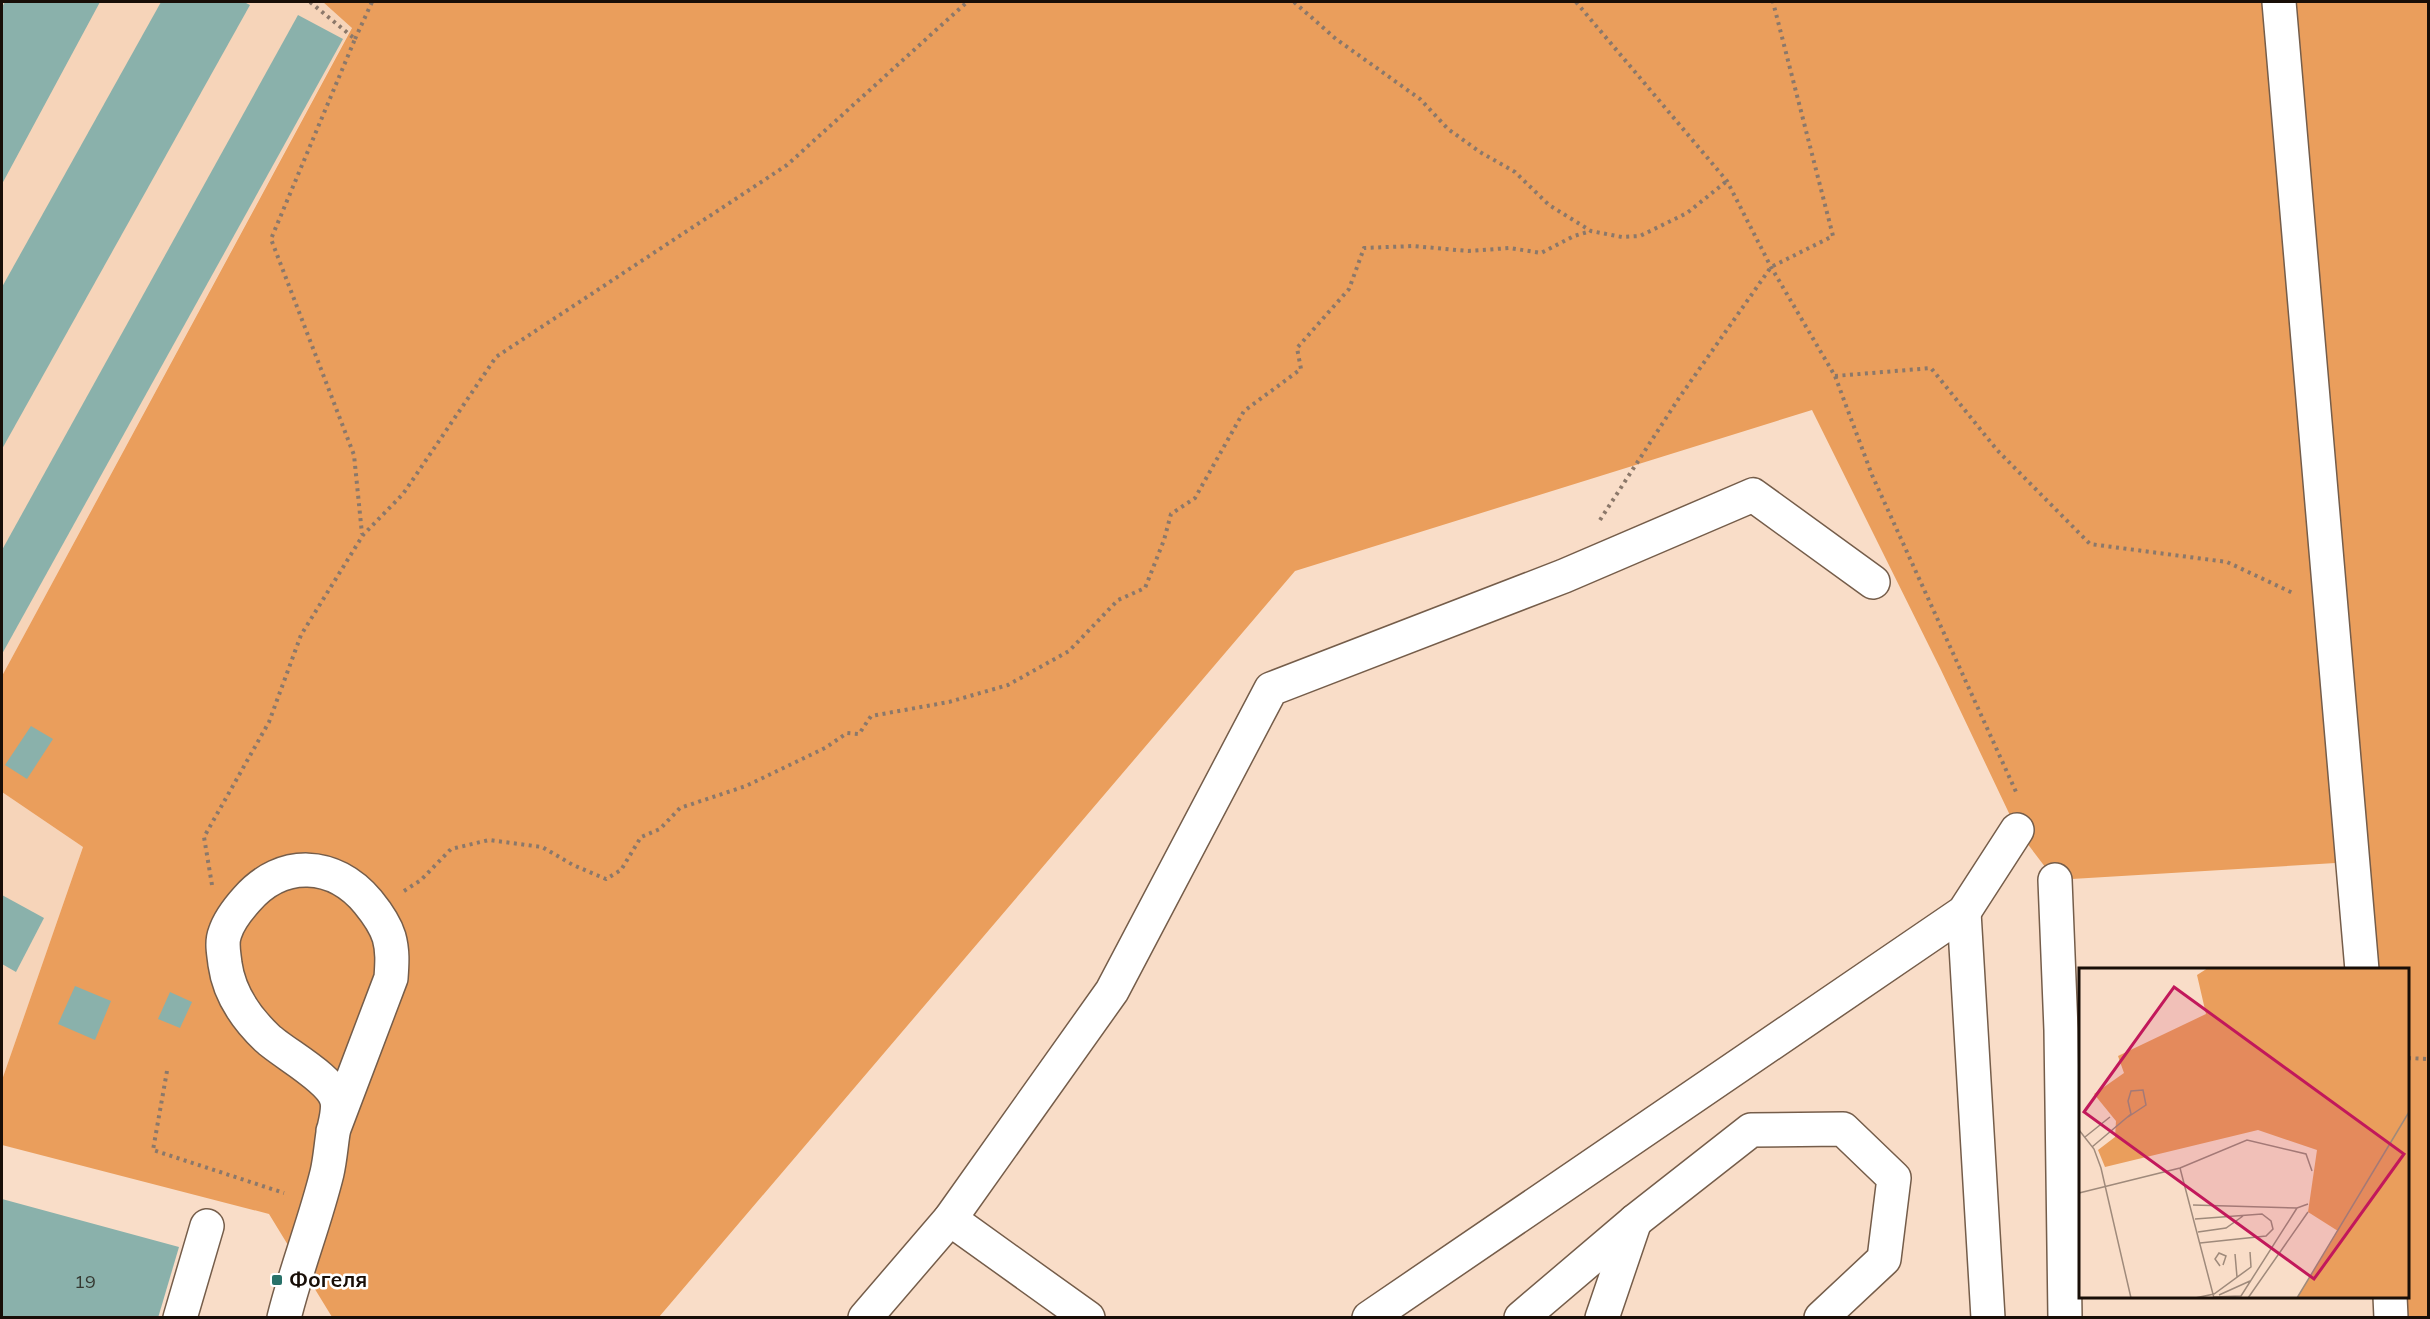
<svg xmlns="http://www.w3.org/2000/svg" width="2430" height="1319" font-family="Mulish,sans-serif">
<rect width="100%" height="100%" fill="#f9ddc8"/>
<!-- built -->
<g fill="#f6d4b9">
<path d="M2,2H323L352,27L2,676Z"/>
<path d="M2,792L83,847L2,1080Z"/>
</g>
<!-- green -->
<path fill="#ea9e5c" d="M323,2H2428V1317H2391L2390,1297L2408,1296V970L2362,969L2352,862L2055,880L2017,830L1941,670L1812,410L1295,571L659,1317H332L269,1214L2,1145V1080L83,847L2,792V676L352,28Z"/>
<!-- building -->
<g fill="#8ab1ab">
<path d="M5,2H100L2,184V7Z"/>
<path d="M161,2H244L250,5L2,449V287Z"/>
<path d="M298,15L343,39L2,654V550Z"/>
<path d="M31,726L53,739L27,779L5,765Z"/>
<path d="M2,895L44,918L16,972L2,964Z"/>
<path d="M75,986L111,1001L95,1040L58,1024Z"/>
<path d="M170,992L192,1002L180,1028L158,1019Z"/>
<path d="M2,1199L179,1247L158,1318H2Z"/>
</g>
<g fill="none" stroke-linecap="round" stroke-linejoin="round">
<!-- minor casing -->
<g stroke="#755d4a" stroke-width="36">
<g id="minor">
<path d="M2279,2L2362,970"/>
<path d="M2055,880L2061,1030L2065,1318"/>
<path d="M1964,912L1988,1318"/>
<path d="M950,1219L1088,1318"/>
<path d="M2390,1296L2391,1318"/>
<path d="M180,1318L207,1226"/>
<path d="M284,1318C296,1269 315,1222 327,1173C330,1160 331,1146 333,1133C335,1123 339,1111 337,1101C333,1079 284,1054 267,1038C246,1018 229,993 225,964C224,954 221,943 225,933C229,920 238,909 247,899C282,859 334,861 368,902C377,913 385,924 389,937C393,951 392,964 391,978L333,1131"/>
<path d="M865,1318L950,1219L1112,991L1271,689L1564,576L1753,495L1873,582"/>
<path d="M1369,1318L1964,912L2017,830"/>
<path d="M1521,1318L1635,1221L1751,1130L1843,1129L1894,1178L1884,1259L1821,1318"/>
<path d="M1602,1318L1635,1221"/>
</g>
</g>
<!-- path -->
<g stroke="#8b786a" stroke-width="4" stroke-dasharray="3 4.5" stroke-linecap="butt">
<path d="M310,2L355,39L271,239L354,455L362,534"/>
<path d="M1294,2L1336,39L1420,99L1448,129L1480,152L1515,172L1549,205L1591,231L1622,237L1640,236L1687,213L1727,181"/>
<path d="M1576,2L1727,181L1771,267L1835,376L1872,475L2017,794"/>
<path d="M355,39L372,2"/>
<path d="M1835,376L1931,368L1997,450L2090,544L2227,562L2295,594"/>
<path d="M1600,520L1679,398L1771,267L1833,236L1773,2"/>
<path d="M212,885L204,837L269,722L301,635L363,535L403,494L496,357L787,165L967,2"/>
<path d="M404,891L421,880L451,849L489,840L542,847L573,865L606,879L621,870L641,837L660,829L680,808L746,786L825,748L847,733L859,734L871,716L949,702L1008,685L1069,651L1118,600L1145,588L1164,540L1171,514L1195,498L1244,411L1301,369L1297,348L1349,289L1364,248L1413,246L1468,251L1510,248L1541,253L1574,236L1591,231"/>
<path d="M2408,1058L2428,1059"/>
<path d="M167,1071L153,1150L284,1193"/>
</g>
<!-- minor -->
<use href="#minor" stroke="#fff" stroke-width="33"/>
</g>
<!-- markers -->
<rect fill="#287169" stroke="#fff" stroke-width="2" x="271" y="1274" width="12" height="12" rx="3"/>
<g text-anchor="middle" stroke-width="5" stroke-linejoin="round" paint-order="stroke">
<!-- number labels -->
<g font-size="18" fill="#343730">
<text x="85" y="1288">19</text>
</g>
<!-- poi labels -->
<g font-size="21" font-weight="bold" fill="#180e07" stroke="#fff" text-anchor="start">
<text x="289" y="1287">Фогеля</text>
</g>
</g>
<!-- overview -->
<g transform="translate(2079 968)">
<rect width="330" height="330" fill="#f9ddc8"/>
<path d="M129,0H330V330H218L259,263L229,244L238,182L179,162L26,199L19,182L36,169L37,153L15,126L45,105L39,88L127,46L118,7Z" fill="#ea9e5c"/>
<path fill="none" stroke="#9f8a7b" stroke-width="1.5" d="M0,162L15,181L22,200L52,330M6,169L31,149M13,179L52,146L49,133L52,123L64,122L67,137L49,149M101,200L135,330M0,225L101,200L168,172L227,186L233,203M114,237L218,240L229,236M116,251L183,246L192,253L194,261L187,268L121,275M119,264L147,260L164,248M156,286L158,309M141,298L136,291L140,285L147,288L144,297M140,327L171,313M135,329L162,328L218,240M116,330L135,326L172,299L171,284M169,330L229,244M218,330L330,144"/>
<path fill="#c2185b" fill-opacity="0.15" stroke="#c2185b" stroke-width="3" d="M95,19L325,186L235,311L5,144Z"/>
<rect width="330" height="330" fill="none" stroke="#180e07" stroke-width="3"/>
</g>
<!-- border -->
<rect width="2430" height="1319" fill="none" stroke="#180e07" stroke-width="6"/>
</svg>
